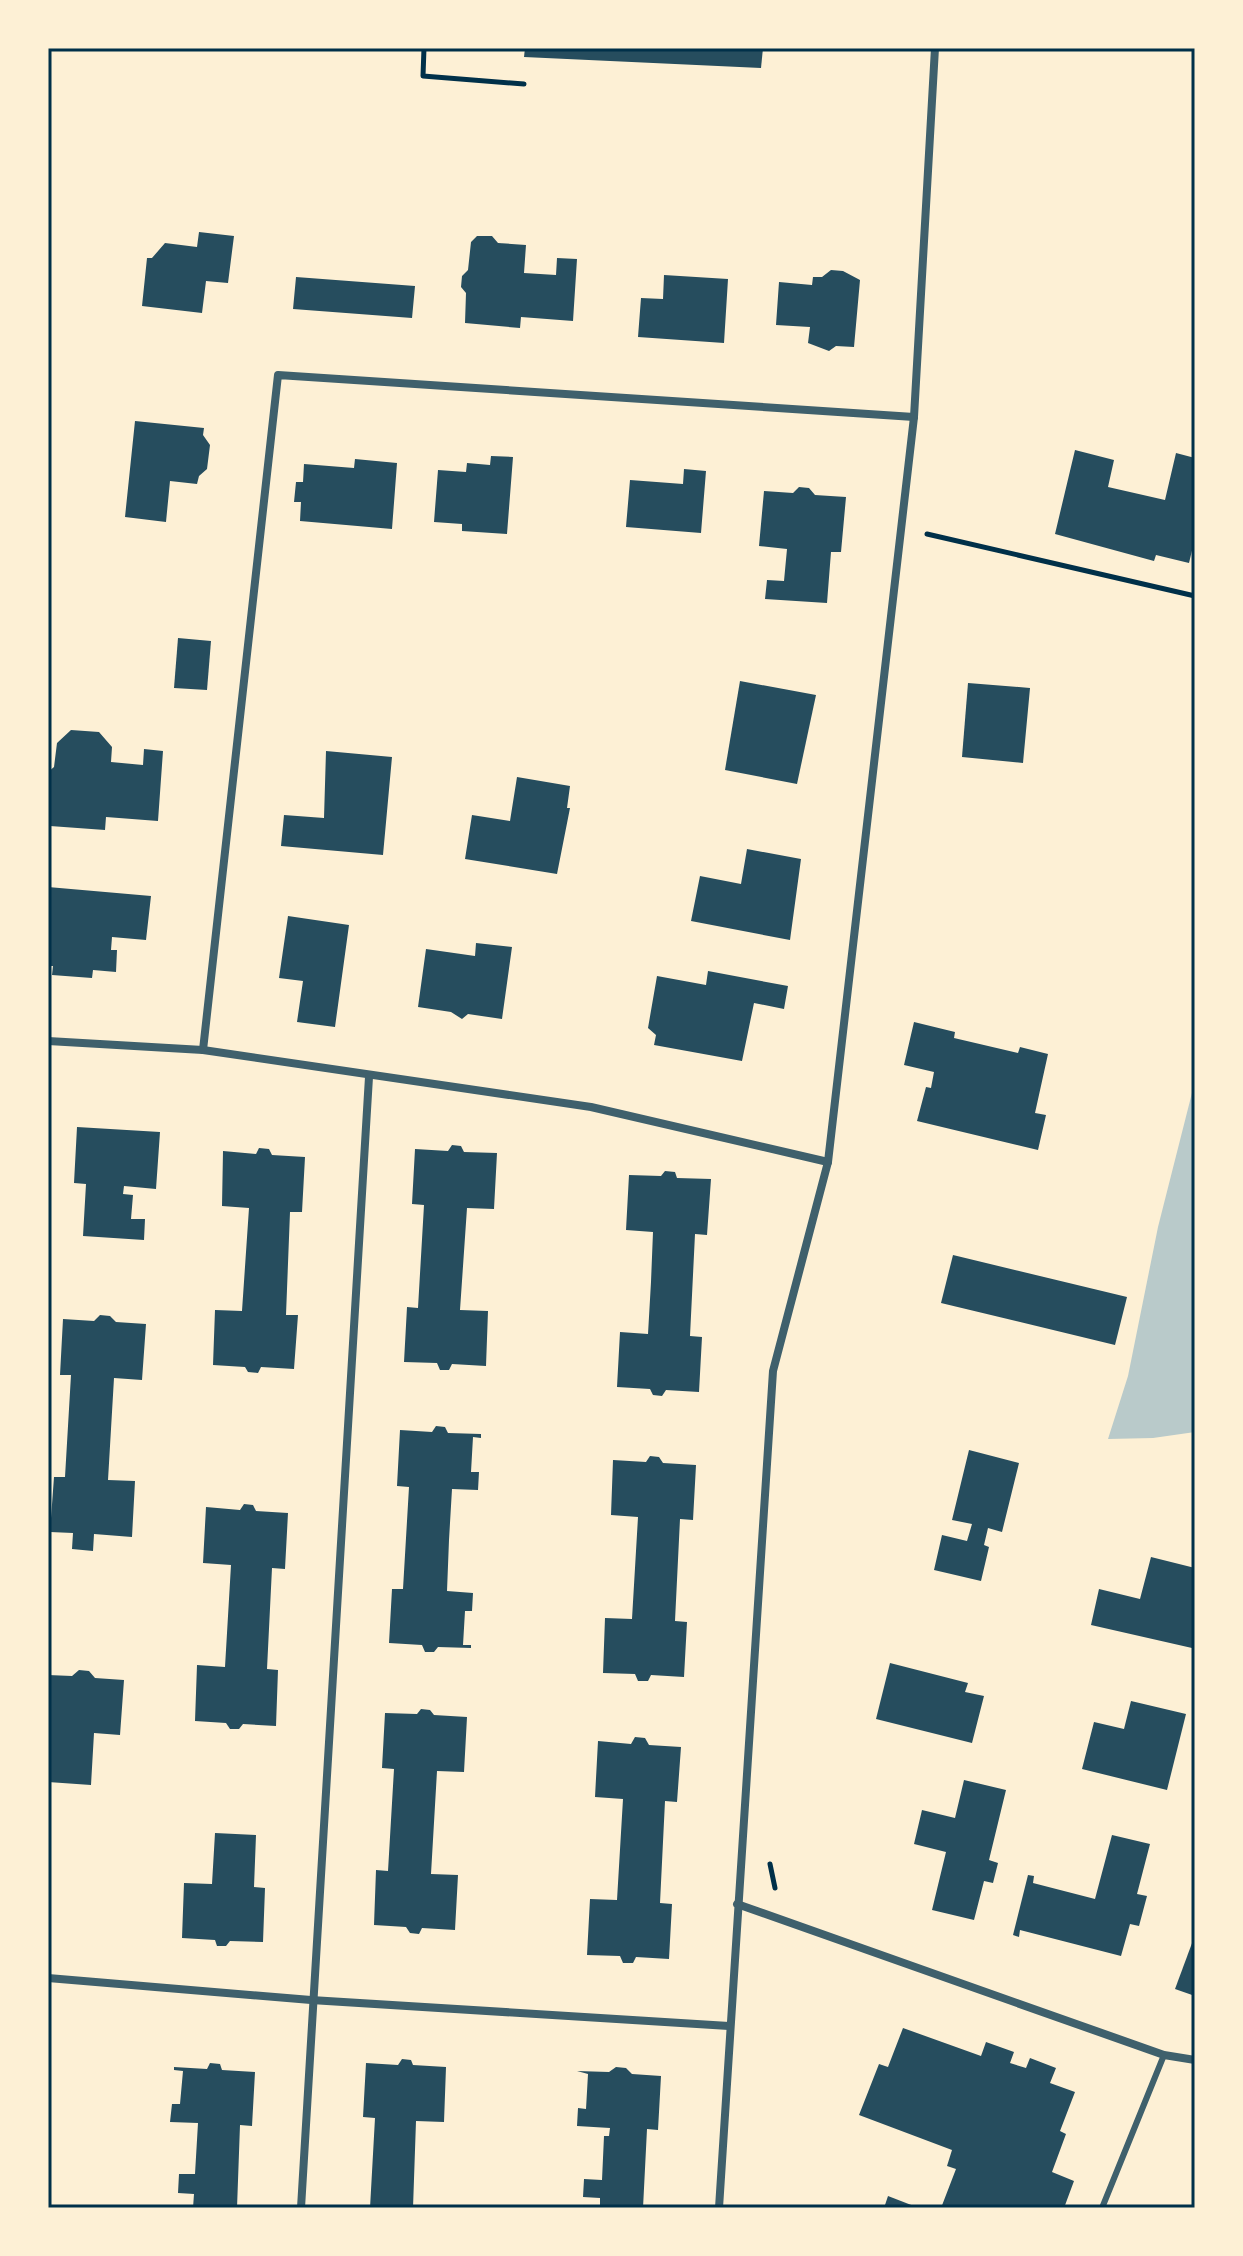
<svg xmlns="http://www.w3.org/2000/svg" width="1243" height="2256" font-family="'Noto Sans',sans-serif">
<rect width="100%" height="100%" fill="#fdf0d5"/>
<!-- green -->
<path fill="#b9caca" d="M1195,1081V1432L1153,1438L1108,1439L1128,1376L1158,1227Z"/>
<!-- building -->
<g fill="#264d5e">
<path d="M525,48H763L761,68L524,57Z"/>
<path d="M199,232L234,236L228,283L206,281L202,313L142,306L147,258H152L165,243L197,247Z"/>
<path d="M477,236H492L498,243L526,245L524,273L556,275L557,258L577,259L573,321L521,317L520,328L465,323L466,293L461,287L462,276L468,270L471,242Z"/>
<path d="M831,270L843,271L860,280L854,347L836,346L829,351L808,343L810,327L776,325L779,282L812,285L813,277H822Z"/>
<path d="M664,275L728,279L724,343L638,337L641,298L663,299Z"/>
<path d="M296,277L415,286L412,318L293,309Z"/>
<path d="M135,421L204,428L203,435L210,445L207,469L199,476L197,484L170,481L166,522L125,517Z"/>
<path d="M1075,450L1114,460L1108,487L1165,500L1176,453L1195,458V538L1189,563L1156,555L1154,561L1055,534Z"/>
<path d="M491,456L513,457L507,534L462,531V524L434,522L438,470L466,472L467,463L490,465Z"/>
<path d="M355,459L397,463L392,529L300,521L301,502H294L296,482H303L304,464L354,468Z"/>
<path d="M684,469L706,471L701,533L626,527L630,480L683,484Z"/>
<path d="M799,487L809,488L815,495L846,497L841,552H831L827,603L765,599L767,580L784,581L787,549L759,546L764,491L793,493Z"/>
<path d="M178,638L211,641L207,690L174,688Z"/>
<path d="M740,681L816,695L797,784L725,770Z"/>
<path d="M968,683L1030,688L1023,763L962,757Z"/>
<path d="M71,730L99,732L112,747L111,762L143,765L144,749L163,751L158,821L106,817L105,830L50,826L48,772L54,767L57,743Z"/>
<path d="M326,751L392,757L383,855L281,846L284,815L324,818Z"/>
<path d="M517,777L570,786L567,808H570L557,874L465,859L472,815L510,821Z"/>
<path d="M747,849L801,859L790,940L691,921L700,876L741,884Z"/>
<path d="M48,887L151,896L146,940L112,937L111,950H117L116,972L93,970L92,978L52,975L53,966H48Z"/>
<path d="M288,916L349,925L335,1027L297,1022L303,981L279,978Z"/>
<path d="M476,943L512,947L502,1019L468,1014L462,1019L451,1012L418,1007L426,949L475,956Z"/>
<path d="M708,971L788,986L784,1009L754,1003L742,1061L654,1045L656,1035L648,1028L657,976L706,985Z"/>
<path d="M914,1022L955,1032L954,1038L1018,1053L1020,1047L1048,1054L1035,1113L1046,1115L1038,1150L917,1121L926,1087L931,1088L934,1072L904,1065Z"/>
<path d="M77,1127L160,1132L156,1189L124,1186L123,1194L133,1195L131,1219H145L144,1240L83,1236L86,1184L74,1183Z"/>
<path d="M452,1145L461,1146L464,1152L497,1153L494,1209L467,1208L460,1310L488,1311L486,1366L452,1364L449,1370H440L437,1363L404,1362L407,1307L418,1308L424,1205L412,1204L415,1149L448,1151Z"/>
<path d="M259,1148L269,1149L272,1155L305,1157L302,1212H290L286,1315H298L294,1369L261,1367L258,1373L248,1372L245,1367L213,1365L215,1310L242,1311L249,1208L222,1206L223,1151L256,1154Z"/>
<path d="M665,1171L675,1172L677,1178L711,1179L707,1235L695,1234L690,1336L702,1337L699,1392L666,1390L662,1396L653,1395L650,1389L617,1387L620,1332L648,1334L651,1282L653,1232L626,1230L629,1175L661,1176Z"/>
<path d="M953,1255L1127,1297L1115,1345L941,1303Z"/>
<path d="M100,1315L110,1316L116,1322L146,1324L142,1380L114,1378L108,1480L135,1481L132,1537L94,1534L93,1551L72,1549L73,1533L50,1532L54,1477H65L71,1375H60L63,1319L94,1321Z"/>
<path d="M436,1426L445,1427L448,1433L481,1434V1438L473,1437L471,1472H479L478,1490L452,1489L449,1540L447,1591L473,1593L472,1611H465L463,1645H471V1648L438,1647L434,1652H425L422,1645L389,1643L392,1589H403L409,1487L397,1486L400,1430L432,1432Z"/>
<path d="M969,1450L1019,1463L1002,1532L988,1528L984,1545L989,1547L981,1581L934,1570L942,1535L967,1541L972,1524L952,1520Z"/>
<path d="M650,1456L659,1457L663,1463L696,1465L693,1520L680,1519L675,1621L687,1622L684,1677L651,1675L648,1681H638L635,1674L603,1673L605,1618L632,1619L638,1517L611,1515L613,1460L646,1462Z"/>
<path d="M244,1504L253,1505L256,1511L288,1513L285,1569L272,1568L267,1669L278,1670L276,1726L243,1724L239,1729H230L226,1723L195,1721L197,1665L225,1667L231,1565L203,1563L206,1507L240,1510Z"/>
<path d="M1151,1557L1195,1568L1192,1648L1091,1625L1099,1589L1140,1599Z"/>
<path d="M890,1663L968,1683L965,1692L984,1696L972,1743L876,1719Z"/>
<path d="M79,1670L89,1671L95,1678L124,1680L120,1735L94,1733L91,1785L48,1782V1675L72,1676Z"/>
<path d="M1131,1701L1186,1714L1167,1790L1082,1769L1094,1722L1124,1729Z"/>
<path d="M421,1709L430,1710L434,1715L467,1717L464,1772L437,1771L431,1874L458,1875L455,1930L422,1928L419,1934L410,1933L406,1927L374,1925L376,1870L388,1871L394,1769L382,1768L385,1713L417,1714Z"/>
<path d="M635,1737L645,1738L649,1745L681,1747L677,1802L665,1801L660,1903L672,1904L669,1959L636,1957L633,1963H623L620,1956L587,1955L590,1899L617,1900L623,1799L595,1797L598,1741L631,1744Z"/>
<path d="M964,1780L1006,1790L989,1860L998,1863L993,1883L984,1881L974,1920L932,1910L946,1852L914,1844L922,1810L955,1818Z"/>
<path d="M215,1833L256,1835L254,1887L265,1888L263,1942L230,1941L226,1946H217L215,1940L182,1938L184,1883L212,1884Z"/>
<path d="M1112,1835L1150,1844L1137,1894L1147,1896L1139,1926L1130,1924L1121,1956L1020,1930L1019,1937L1013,1935L1028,1875L1034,1876L1033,1883L1095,1899Z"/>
<path d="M1195,1935V1996L1175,1989Z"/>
<path d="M903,2028L981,2056L986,2042L1014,2052L1010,2063L1026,2068L1030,2058L1056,2068L1050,2083L1075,2092L1060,2131L1066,2134L1052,2172L1074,2181L1064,2208H941L956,2169L947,2166L952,2150L859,2115L879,2064L888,2067Z"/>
<path d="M402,2059L411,2060L413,2065L446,2067L444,2122L416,2121L413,2208H370L375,2118L363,2117L366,2063L398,2065Z"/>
<path d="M210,2063L220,2064L222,2070L255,2072L252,2126L240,2125L237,2208H193L194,2194L178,2193L179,2174H195L198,2123L170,2122L172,2104H180L183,2071L174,2070V2067L207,2069Z"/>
<path d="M616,2067L626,2068L632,2074L661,2076L658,2130L647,2129L643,2208H600V2198L583,2197L584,2179L602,2180L604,2136H609L610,2128L577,2126L578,2108L586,2109L588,2074L577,2071L609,2072Z"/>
<path d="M888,2196L919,2208H884Z"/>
</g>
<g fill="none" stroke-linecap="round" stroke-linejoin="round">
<!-- path -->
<g stroke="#003049" stroke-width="5">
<path d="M424,48L423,76L524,84"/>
<path d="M927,534L1195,596"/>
<path d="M770,1864L775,1888"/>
</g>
<!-- service -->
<path stroke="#3f606c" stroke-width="6" d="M1102,2208L1164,2055"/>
<!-- minor -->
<g stroke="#3f606c" stroke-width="8">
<path d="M48,1041L203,1050L591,1107L828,1162"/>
<path d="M203,1050L278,375L914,417"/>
<path d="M737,1904L1164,2055L1195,2060"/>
<path d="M48,1978L311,2000L729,2026"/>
<path d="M301,2208L369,1077"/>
<path d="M719,2208L773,1371L828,1162L914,417L935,48"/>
</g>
</g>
<!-- border -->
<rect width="1243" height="2256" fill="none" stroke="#fdf0d5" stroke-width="100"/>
<rect x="50" y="50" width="1143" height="2156" fill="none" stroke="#003049" stroke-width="3"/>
</svg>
